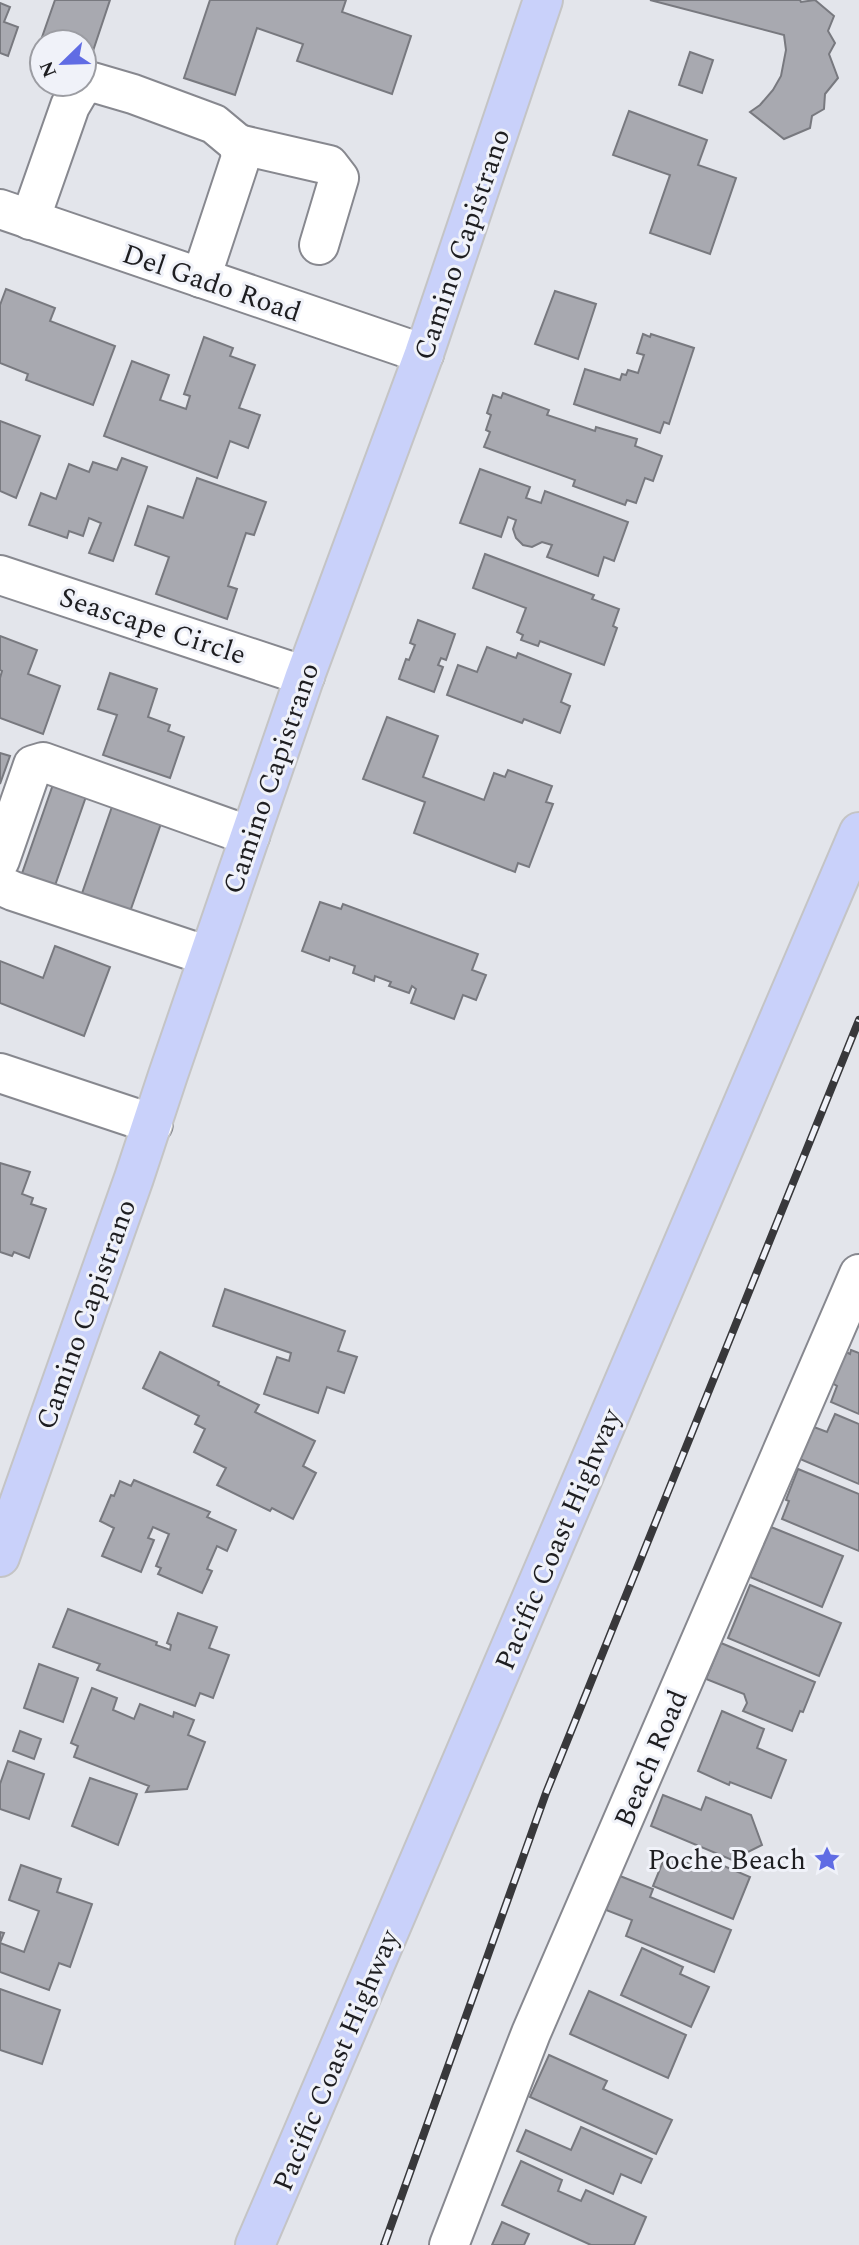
<svg xmlns="http://www.w3.org/2000/svg" width="859" height="2245" font-family="Spectral,serif">
<rect width="100%" height="100%" fill="#e3e5eb"/>
<!-- building -->
<g fill="#a8a9b0" stroke="#78797f" stroke-width="2">
<path d="M55,0H110L91,57L84,54V42H48L41,40Z"/>
<path d="M210,0H346L342,12L411,36L392,94L297,61L303,44L257,28L235,95L184,78Z"/>
<path d="M650,0H800L801,2L815,0L834,16L828,31L835,43L829,54L838,78L825,94L824,109L812,116L810,128L784,139L750,112L760,105L773,90L781,76L786,50L784,35Z"/>
<path d="M0,3L10,7L4,22L18,27L8,56L0,53Z"/>
<path d="M690,52L713,60L702,93L679,85Z"/>
<path d="M629,111L707,140L698,165L736,178L710,254L650,233L670,175L613,155Z"/>
<path d="M6,289L55,308L50,321L115,346L93,405L26,380L28,374L0,363V305Z"/>
<path d="M555,291L596,304L578,359L535,344Z"/>
<path d="M643,334L650,337L651,334L694,348L669,424L664,422L660,433L574,404L585,369L620,380L622,374L626,375L628,370L638,373L644,355L637,353Z"/>
<path d="M204,337L233,348L230,356L255,365L239,408L260,415L248,448L230,441L217,478L104,436L132,361L169,375L160,400L186,409L190,396L184,394Z"/>
<path d="M503,393L549,410L547,415L595,431L596,427L637,439L635,446L662,456L653,481L645,478L636,503L627,500L625,505L573,486L575,480L484,447L490,432L486,430L491,415L487,413L493,395L501,398Z"/>
<path d="M0,421L40,436L16,498L0,491Z"/>
<path d="M122,458L147,467L113,561L89,553L101,523L89,518L83,536L69,531L67,538L29,525L41,493L56,499L69,464L89,472L93,462L117,470Z"/>
<path d="M480,469L530,487L526,498L541,503L545,491L628,522L614,561L604,557L598,576L547,557L552,545L542,542L532,547L523,545L516,538L513,529L516,520L508,517L501,537L460,523Z"/>
<path d="M197,478L266,502L254,535L246,533L228,586L237,589L227,619L156,594L169,557L135,545L148,506L183,518Z"/>
<path d="M485,554L594,595L592,599L619,609L613,626L617,628L604,665L540,641L538,646L521,640L523,635L517,632L526,608L473,588Z"/>
<path d="M418,620L455,634L446,660L441,658L438,665L443,667L434,692L399,679L406,659L409,660L415,645L410,643Z"/>
<path d="M0,636L37,650L28,674L60,686L43,734L0,718V678L2,671L0,670Z"/>
<path d="M487,647L516,658L518,653L571,674L561,702L570,706L560,733L524,719L522,723L447,695L458,665L477,672Z"/>
<path d="M110,673L157,689L148,717L170,725L168,731L184,737L170,778L103,755L117,715L98,709Z"/>
<path d="M387,717L438,736L423,777L484,800L494,773L505,777L508,770L552,786L546,802L553,804L529,867L518,863L515,872L414,833L425,802L363,779Z"/>
<path d="M0,753L10,756L0,784Z"/>
<path d="M57,773L90,785L51,897L18,885Z"/>
<path d="M115,798L164,815L126,923L78,905Z"/>
<path d="M320,902L341,909L343,904L478,954L472,970L486,975L476,1000L463,995L454,1019L411,1003L416,989L412,986L409,993L389,986L391,982L375,976L374,981L353,973L355,966L330,957L329,961L302,951Z"/>
<path d="M55,946L110,967L84,1036L0,1003V961L43,978Z"/>
<path d="M0,1163L30,1172L22,1194L33,1198L31,1204L46,1209L29,1258L14,1252L12,1256L0,1252Z"/>
<path d="M225,1289L345,1331L338,1351L357,1357L344,1393L327,1387L318,1413L264,1394L277,1357L289,1361L291,1353L213,1326Z"/>
<path d="M851,1350L859,1353V1414L831,1402L837,1386L832,1383L844,1351L850,1354Z"/>
<path d="M160,1352L219,1382L218,1385L259,1405L255,1412L315,1441L303,1466L316,1473L293,1519L272,1508L270,1511L217,1485L226,1468L194,1452L205,1429L195,1424L199,1416L143,1388Z"/>
<path d="M835,1414L859,1424V1484L800,1459L814,1427L827,1432Z"/>
<path d="M798,1469L859,1494V1551L782,1519L789,1501L786,1500Z"/>
<path d="M134,1480L210,1512L207,1517L236,1530L227,1551L217,1546L207,1569L212,1571L202,1593L158,1574L161,1568L156,1566L169,1534L153,1527L148,1538L154,1540L141,1572L102,1556L114,1528L100,1521L111,1495L114,1496L120,1481L131,1486Z"/>
<path d="M771,1527L843,1556L822,1607L750,1577Z"/>
<path d="M750,1585L841,1623L819,1676L728,1638Z"/>
<path d="M68,1609L157,1642L156,1645L170,1650L171,1645L167,1643L178,1613L217,1627L209,1648L229,1655L213,1698L200,1693L195,1706L97,1670L100,1664L53,1647Z"/>
<path d="M721,1643L815,1682L803,1712L800,1711L792,1731L743,1711L747,1703L744,1694L706,1679Z"/>
<path d="M39,1664L78,1678L63,1722L24,1708Z"/>
<path d="M92,1688L117,1698L113,1710L134,1719L140,1704L173,1717L174,1712L194,1720L188,1735L205,1742L187,1789L146,1792L149,1786L74,1757L78,1746L71,1743Z"/>
<path d="M722,1711L764,1729L757,1748L786,1760L771,1798L730,1782L729,1785L698,1771Z"/>
<path d="M20,1731L41,1739L34,1759L13,1751Z"/>
<path d="M8,1761L44,1774L29,1819L0,1809V1784Z"/>
<path d="M90,1778L137,1794L118,1845L72,1826Z"/>
<path d="M663,1795L701,1810L706,1797L751,1815L762,1845L732,1860L651,1826Z"/>
<path d="M666,1854L699,1868L703,1857L750,1877L733,1919L653,1886Z"/>
<path d="M21,1865L61,1879L57,1892L92,1904L70,1967L59,1963L49,1990L0,1972V1932L4,1933L0,1943L24,1952L39,1911L9,1900Z"/>
<path d="M620,1876L653,1889L650,1897L731,1930L714,1972L626,1936L632,1920L606,1910Z"/>
<path d="M642,1948L683,1967L680,1974L709,1987L691,2027L621,1995Z"/>
<path d="M0,1989L60,2010L42,2064L0,2050Z"/>
<path d="M589,1991L686,2035L668,2078L570,2034Z"/>
<path d="M549,2055L607,2081L603,2089L672,2120L656,2154L530,2097Z"/>
<path d="M581,2127L652,2159L641,2183L621,2174L613,2194L517,2151L526,2130L571,2150Z"/>
<path d="M521,2161L562,2180L558,2191L581,2201L586,2190L646,2217L634,2245H591L502,2205Z"/>
<path d="M502,2222L529,2234L524,2245H492Z"/>
</g>
<g fill="none" stroke-linecap="round" stroke-linejoin="round">
<!-- minor casing -->
<g stroke="#87888f" stroke-width="42">
<g id="minor">
<path d="M238,144L329,165L339,178L319,245"/>
<path d="M0,209L424,354"/>
<path d="M30,220L70,106L80,89L92,82L133,94L214,124L238,144L241,157L201,278"/>
<path d="M0,575L305,676"/>
<path d="M0,860L33,765L43,762L250,836"/>
<path d="M0,885L13,891L208,956"/>
<path d="M0,1073L153,1124"/>
<path d="M449,2245L531,2033L859,1274"/>
</g>
</g>
<!-- major casing -->
<g stroke="#c4c4c5" stroke-width="42">
<g id="major">
<path d="M0,1557L134,1178L168,1075L305,676L424,354L543,0"/>
<path d="M255,2245L859,832"/>
</g>
</g>
<!-- minor -->
<use href="#minor" stroke="#fff" stroke-width="38"/>
<!-- major -->
<use href="#major" stroke="#c9d1fa" stroke-width="38"/>
<!-- rail casing -->
<g stroke="#38383b" stroke-width="8">
<path id="rail" d="M384,2245L546,1793L859,1020"/>
</g>
<!-- rail -->
<use href="#rail" stroke="#f0f2f9" stroke-width="5" stroke-dasharray="16" stroke-linecap="butt"/>
</g>
<!-- icons -->
<defs>
<g id="sight-bare" transform="scale(2.1)"><path d="M0-6L1.8-2.2L6-1.7L2.9 1.2L3.7 5.4L0 3.3L-3.7 5.4L-2.9 1.2L-6-1.7L-1.8-2.2Z" fill="#606ce4" stroke="#f0f2f9" stroke-width="2.5" paint-order="stroke"/></g>
</defs>
<g fill-rule="evenodd">
<use href="#sight-bare" x="827" y="1859"/>
</g>
<g text-anchor="middle" stroke-width="6" stroke-linejoin="round" paint-order="stroke">
<!-- street labels -->
<g font-size="28" fill="#1e1e21" stroke="#f0f2f9">
<text transform="translate(461 244) rotate(-71)" y="10">Camino Capistrano</text>
<text transform="translate(212 282) rotate(19)" y="10">Del Gado Road</text>
<text transform="translate(153 625) rotate(18)" y="10">Seascape Circle</text>
<text transform="translate(270 778) rotate(-71)" y="10">Camino Capistrano</text>
<text transform="translate(85 1314) rotate(-70)" y="10">Camino Capistrano</text>
<text transform="translate(557 1539) rotate(-67)" y="10">Pacific Coast Highway</text>
<text transform="translate(650 1758) rotate(-67)" y="10">Beach Road</text>
<text transform="translate(335 2060) rotate(-67)" y="10">Pacific Coast Highway</text>
</g>
<!-- poi labels -->
<g font-size="28" fill="#1e1e21" stroke="#f0f2f9" text-anchor="end">
<text x="806" y="1869">Poche Beach</text>
</g>
</g>
<!-- north arrow -->
<g transform="translate(63 63) rotate(247)"><circle r="33" fill="#f0f2f9" stroke="#9c9da3" stroke-width="2"/>
<path d="M0-5L12 26L0 18L-12 26Z" fill="#606ce4"/>
<text y="-10" font-size="19" font-weight="bold" text-anchor="middle" fill="#1e1e21">N</text>
</g>
</svg>
